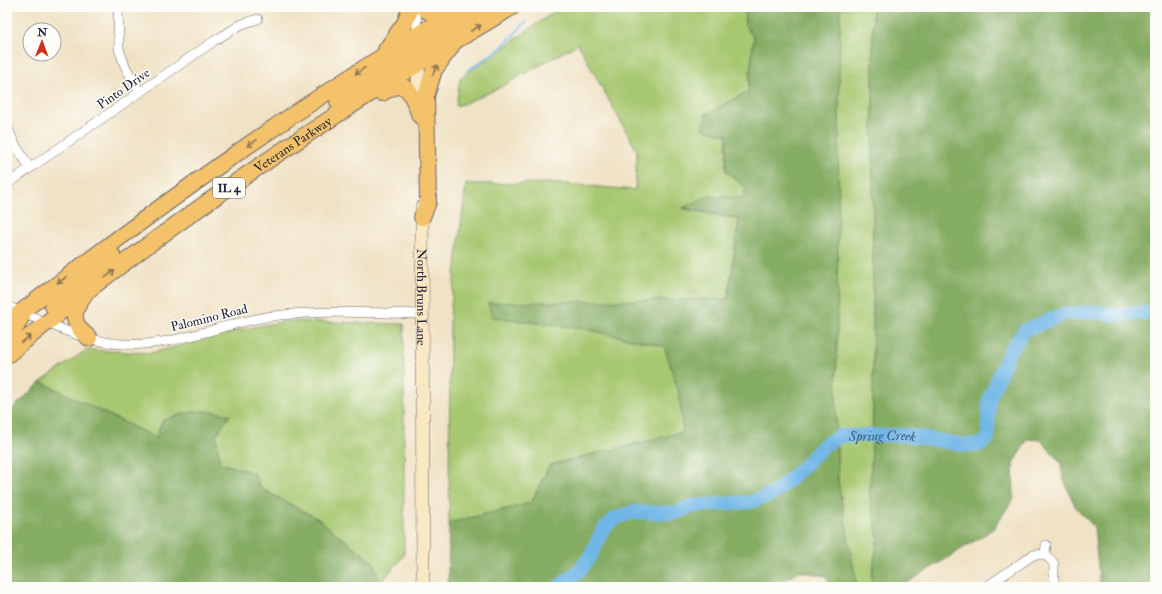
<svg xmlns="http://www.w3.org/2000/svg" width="1162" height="594" font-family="'IM FELL Double Pica',serif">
<rect width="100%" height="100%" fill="#fdfcf7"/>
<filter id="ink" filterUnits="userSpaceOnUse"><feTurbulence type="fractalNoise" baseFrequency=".025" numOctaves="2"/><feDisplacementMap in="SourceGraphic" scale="8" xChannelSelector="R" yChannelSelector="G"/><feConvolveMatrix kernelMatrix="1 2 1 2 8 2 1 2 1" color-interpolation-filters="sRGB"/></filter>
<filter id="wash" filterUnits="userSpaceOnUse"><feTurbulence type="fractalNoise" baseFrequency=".012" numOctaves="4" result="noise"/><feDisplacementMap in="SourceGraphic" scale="16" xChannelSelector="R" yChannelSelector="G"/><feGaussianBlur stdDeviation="0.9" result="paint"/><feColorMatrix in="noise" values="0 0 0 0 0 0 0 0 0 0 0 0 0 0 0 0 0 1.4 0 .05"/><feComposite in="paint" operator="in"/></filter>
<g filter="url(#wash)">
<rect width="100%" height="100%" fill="#f0e2c5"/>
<!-- green -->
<g fill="#a7c871" stroke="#647556">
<path d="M561,7H748C742,22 743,25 754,37L748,92L706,114L704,129L727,135L726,171L746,188L743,198L708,196L684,209L739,219L728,300L557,303L584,329L665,346L679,393L684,432L550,465L531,503L449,523L450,314L466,184L554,183L635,190L637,151L578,44L497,89L463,104L456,106L460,78Z"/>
<path d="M840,7H873V414L870,496L878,537L870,587H857L838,482L836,431Z"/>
<path d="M286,321L404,324V555L380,584L374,563L318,519L260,488L254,473L220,463L216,435L230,415C201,408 189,411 162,421L156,438L41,382L86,350L151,353L244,329Z"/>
</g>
<!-- forest -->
<g fill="#85ac63" stroke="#54674f">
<path d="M748,7H840L836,431L838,482L857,587H832L825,576L799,571L774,587H448L449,523L531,503L550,465L683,432L679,393L664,346L584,329L492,317L488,303L728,299L739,219L683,208L708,196L743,198L746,188L726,171L727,135L704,129L706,114L748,92L754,37C743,25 742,22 748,7Z"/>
<path d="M873,7H1155V587H1100L1094,527L1075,506L1063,478L1061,463L1041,440L1028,439L1013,463L1014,498L994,528L981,537L900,587H872V575L878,537L870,496L873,414Z"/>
<path d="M41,382L156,438L162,421C189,411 201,408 230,415L216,435L220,463L254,473L260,488L318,519L374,563L380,584L378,587H7V414Z"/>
</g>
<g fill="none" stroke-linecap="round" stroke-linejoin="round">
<!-- stream -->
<path stroke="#70b6e7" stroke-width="2.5" d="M467,71L500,49L526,22"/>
<!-- river -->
<path stroke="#70b6e7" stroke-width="14" id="s1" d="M559,587L581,569L592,553L603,529L616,518L633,512L675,513L692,506L750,502L773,494L802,468L824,445L839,436L905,435L964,445H979L988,439L989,400L1009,352L1025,330L1064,314L1098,312L1114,315L1155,312"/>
</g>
</g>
<g filter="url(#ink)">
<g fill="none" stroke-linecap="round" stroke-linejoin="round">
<!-- street casing -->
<g stroke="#6a656b" stroke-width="10">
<g id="street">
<path d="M118,7L119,49L125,66L140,93"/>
<path d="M416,7L417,35"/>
<path d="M7,126L14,143L30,168"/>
<path d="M7,184L214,41L242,24L258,19"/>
<path d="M7,306C44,321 81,341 121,344C170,348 218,325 266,317C314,309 374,313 423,314"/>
<path d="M1045,555L1046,545"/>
<path d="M986,587L1033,555C1043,553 1049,556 1054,564V587"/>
</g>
</g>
<!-- secondary casing -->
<g stroke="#6a656b" stroke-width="14">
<g id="secondary">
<path d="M418,55L419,109"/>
<path id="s2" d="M422,207L423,587"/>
</g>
</g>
<!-- highway casing -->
<g stroke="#6a656b" stroke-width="18">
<g id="highway">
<path d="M423,7C432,17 440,14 450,8"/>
<path d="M386,50L405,23L411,7"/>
<path d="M423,51L433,41L485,7"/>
<path d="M382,93C408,76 412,94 420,116"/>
<path d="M338,102C356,89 406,59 415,43"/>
<path d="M422,217L428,202L426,96L434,70L451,47"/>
<path d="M84,296C70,314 72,324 89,338"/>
<path d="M53,306L112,255"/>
<path d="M7,323C154,209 304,101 464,7"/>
<path d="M7,337L16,327L22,316"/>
<path id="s3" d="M7,355C164,225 336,110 512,7"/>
</g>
</g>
<!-- street -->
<use href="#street" stroke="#fff" stroke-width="9"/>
<!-- secondary -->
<use href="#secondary" stroke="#fae7c3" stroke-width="13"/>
<!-- highway -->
<use href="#highway" stroke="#f3c26a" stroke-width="16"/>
</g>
<!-- one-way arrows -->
<defs><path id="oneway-shaft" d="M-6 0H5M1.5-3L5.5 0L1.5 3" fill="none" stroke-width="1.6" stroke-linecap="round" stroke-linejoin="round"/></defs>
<g stroke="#8a7252">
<use href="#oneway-shaft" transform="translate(476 28) rotate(-30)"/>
<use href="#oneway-shaft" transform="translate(435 70) rotate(-62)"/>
<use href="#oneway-shaft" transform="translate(360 71) rotate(146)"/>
<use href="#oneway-shaft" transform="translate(252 143) rotate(146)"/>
<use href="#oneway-shaft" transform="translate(110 274) rotate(-37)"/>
<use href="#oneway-shaft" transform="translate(62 280) rotate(143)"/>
<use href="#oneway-shaft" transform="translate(26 339) rotate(-40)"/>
</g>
</g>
<g text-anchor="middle" stroke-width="3" stroke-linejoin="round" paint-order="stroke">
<!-- shield labels -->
<rect fill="#fdfcf7" stroke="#646373" stroke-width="1" x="213" y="178" width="32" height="20" rx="3"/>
<g font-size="12" font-weight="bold" fill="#22223b">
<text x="229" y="192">IL 4</text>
</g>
<!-- street labels -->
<g font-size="13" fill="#22223b" stroke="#fdfcf7">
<text transform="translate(123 88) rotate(-35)" y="5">Pinto Drive</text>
<text dy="5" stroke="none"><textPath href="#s3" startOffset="355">Veterans Parkway</textPath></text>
<text dy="5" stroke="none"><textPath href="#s2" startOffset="90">North Bruns Lane</textPath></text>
<text transform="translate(209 317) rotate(-14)" y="5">Palomino Road</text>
</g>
<!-- water labels -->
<g font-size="14" font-style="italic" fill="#415d80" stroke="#fdfcf7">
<text dy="5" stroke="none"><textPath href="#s1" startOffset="384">Spring Creek</textPath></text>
</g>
</g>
<!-- margin -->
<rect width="1162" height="594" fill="none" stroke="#fdfcf7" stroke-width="24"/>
<!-- north arrow -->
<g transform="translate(42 42) rotate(1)"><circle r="19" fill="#fdfcf7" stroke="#a5a5ac"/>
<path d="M0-3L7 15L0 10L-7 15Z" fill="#c8321e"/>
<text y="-6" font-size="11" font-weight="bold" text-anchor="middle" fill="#22223b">N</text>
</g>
</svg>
